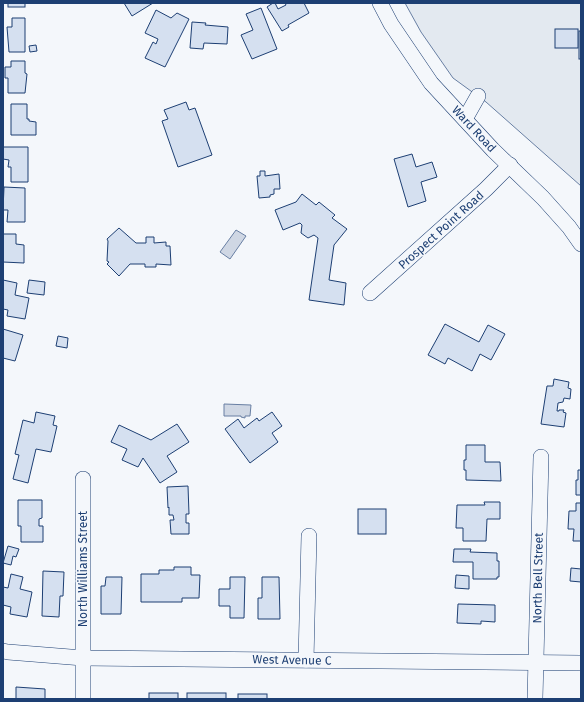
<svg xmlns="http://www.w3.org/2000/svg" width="584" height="702" font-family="'Fira Sans',sans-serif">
<rect width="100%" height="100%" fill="#f4f7fb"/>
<!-- green -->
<path fill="#e3e9f0" stroke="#687fa3" d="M405,3H581V186L486,102L453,78L421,32Z"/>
<!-- water -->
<g fill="#cfd7e4" stroke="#687fa3">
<path d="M236,230L246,236L230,259L220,252Z"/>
<path d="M224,404L251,405L250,416H245V418L241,417V416H224Z"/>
</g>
<!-- building -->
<g fill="#d5e0f0" stroke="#1d3f73">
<rect x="8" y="3" width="17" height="4"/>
<path d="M124,3H153L132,16Z"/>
<path d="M273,3H275L278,9L286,5L285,3H304L309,13L288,25L289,27L282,31L267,7Z"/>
<path d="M261,8L277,49L252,59L241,35L253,30L246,14Z"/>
<path d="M156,10L171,18L177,13L189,19L165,67L145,58L153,42L156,44L158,39L145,33Z"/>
<path d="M12,18H25V52H9L7,27H12Z"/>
<path d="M192,22L206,23L205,25L228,27L227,44L204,43L203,49L190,48Z"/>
<rect x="555" y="29" width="23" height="19"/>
<rect x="579" y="31" width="2" height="28"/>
<path d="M36,45L37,51L30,52L29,46Z"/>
<path d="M11,61H25V73L27,74L25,93H8V78H5V67H11Z"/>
<path d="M186,102L189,110L195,108L212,155L178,167L162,121L168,119L164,110Z"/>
<path d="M11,104H27V119H29V121L36,122V135H11Z"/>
<path d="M3,147H28V182H11V167H8L9,160L3,159Z"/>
<path d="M412,154L416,167L432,162L437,177L421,182L426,201L408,207L394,159Z"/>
<path d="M260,171H265V176L279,174L280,189H274V194L270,195V197L259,198L257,176H260Z"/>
<path d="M4,187L25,188V222H7L8,210H3Z"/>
<path d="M302,194L316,205L319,202L335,215L332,218L347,229L334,245L329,280L346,283L344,305L309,300L318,238L314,235L308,238L301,233L302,225L300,223L283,230L275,210L296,202Z"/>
<path d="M119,228L136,243H146V237H154V243L166,242V246H170L171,265L156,264V267H145V264H130L119,276L107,264L109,262L107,261L108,241L107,239Z"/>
<path d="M3,234H16V244L24,245V263L3,262Z"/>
<path d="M3,280L17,283L15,295L29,298L25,319L7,316L8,310L3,309Z"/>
<path d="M29,280L45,282L44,295L27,293Z"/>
<path d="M445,324L479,342L488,325L505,334L491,360L480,354L472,371L448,358L445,364L428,355Z"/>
<path d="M3,329L23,335L15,361L3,358Z"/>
<path d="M58,336L68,338L67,348L56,346Z"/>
<path d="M554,379L569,382L568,388L571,389L570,399L564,398L563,402L558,403L557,411H559V410H564L563,412L566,413L564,427L541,424L547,386H553Z"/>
<path d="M36,412L55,416L53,425L57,426L51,452L36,449L28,483L13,479L19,455L15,454L23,420L34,423Z"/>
<path d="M272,412L282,426L272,433L278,442L250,463L225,429L238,419L244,428L257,418L259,421Z"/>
<path d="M177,424L189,442L167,456L177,472L160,483L143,458L138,467L122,460L127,449L111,442L119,425L151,440Z"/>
<path d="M466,445H485V462H500L501,481L466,480V470H464V460H466Z"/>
<path d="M578,470H581V495H576V480H578Z"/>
<path d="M188,486L189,514H186V523H189V534H171L170,520H174L173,515H169V507L168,508L167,487Z"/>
<path d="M18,500H42V518L39,519V526H43V542H21V526H18Z"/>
<path d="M484,502H500V519H487L486,541H463V528H456L457,505H485Z"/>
<path d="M576,503H581V541H573L574,529H568L569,511H576Z"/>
<rect x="358" y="509" width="28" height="25"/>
<path d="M8,546L19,549L16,557L13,556L11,565L3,563Z"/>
<path d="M454,549H471L470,552L497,553V561H499V577H497V579H473V562H453Z"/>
<path d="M174,567H191V575H200L199,598H182V602H141V574H159V570H174Z"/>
<path d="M571,568L581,569V582L570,581Z"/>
<path d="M43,571L64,572L63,596H60L59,617L42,616Z"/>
<path d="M11,574L23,577L20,589L32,592L27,617L10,614L11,607L3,605V587L8,588Z"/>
<path d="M456,575L469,576V589L455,588Z"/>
<path d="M106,577H122L121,614H101V586H105Z"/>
<path d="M230,577H245L244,618H230V606H219V589H230Z"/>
<path d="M262,577H279L280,619H258V598H262Z"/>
<path d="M458,604L495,605V622L481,621V624L457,623Z"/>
<path d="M16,687L45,689V699H16Z"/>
<rect x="149" y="693" width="29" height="6"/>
<rect x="187" y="693" width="39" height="6"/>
<rect x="238" y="694" width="29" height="5"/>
</g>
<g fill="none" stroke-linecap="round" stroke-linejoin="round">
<!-- minor casing -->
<g stroke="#1d3f73" stroke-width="16">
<g id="minor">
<path d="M380,3L391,24L431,83L493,150L543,198L569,227L581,244"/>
<path d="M465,119L478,96"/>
<path d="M370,293L486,189L510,165"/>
<path d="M3,651L8,652L83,658L581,663"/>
<path d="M306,660L309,536"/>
<path d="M83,699V479"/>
<path d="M535,699L541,457"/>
</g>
</g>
<!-- minor -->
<use href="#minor" stroke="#f4f7fb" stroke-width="15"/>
</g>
<g text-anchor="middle" stroke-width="3" stroke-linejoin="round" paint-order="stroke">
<!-- street labels -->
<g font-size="12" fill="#1d3f73" stroke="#f4f7fb">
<text transform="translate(474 129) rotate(47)" y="4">Ward Road</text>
<text transform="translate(441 230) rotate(-42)" y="4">Prospect Point Road</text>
<text transform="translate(83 569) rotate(-90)" y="4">North Williams Street</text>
<text transform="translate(538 578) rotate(-89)" y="4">North Bell Street</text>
<text transform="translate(292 660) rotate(1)" y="4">West Avenue C</text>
</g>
</g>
<!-- border -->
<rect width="584" height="702" fill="none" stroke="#1d3f73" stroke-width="8"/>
</svg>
